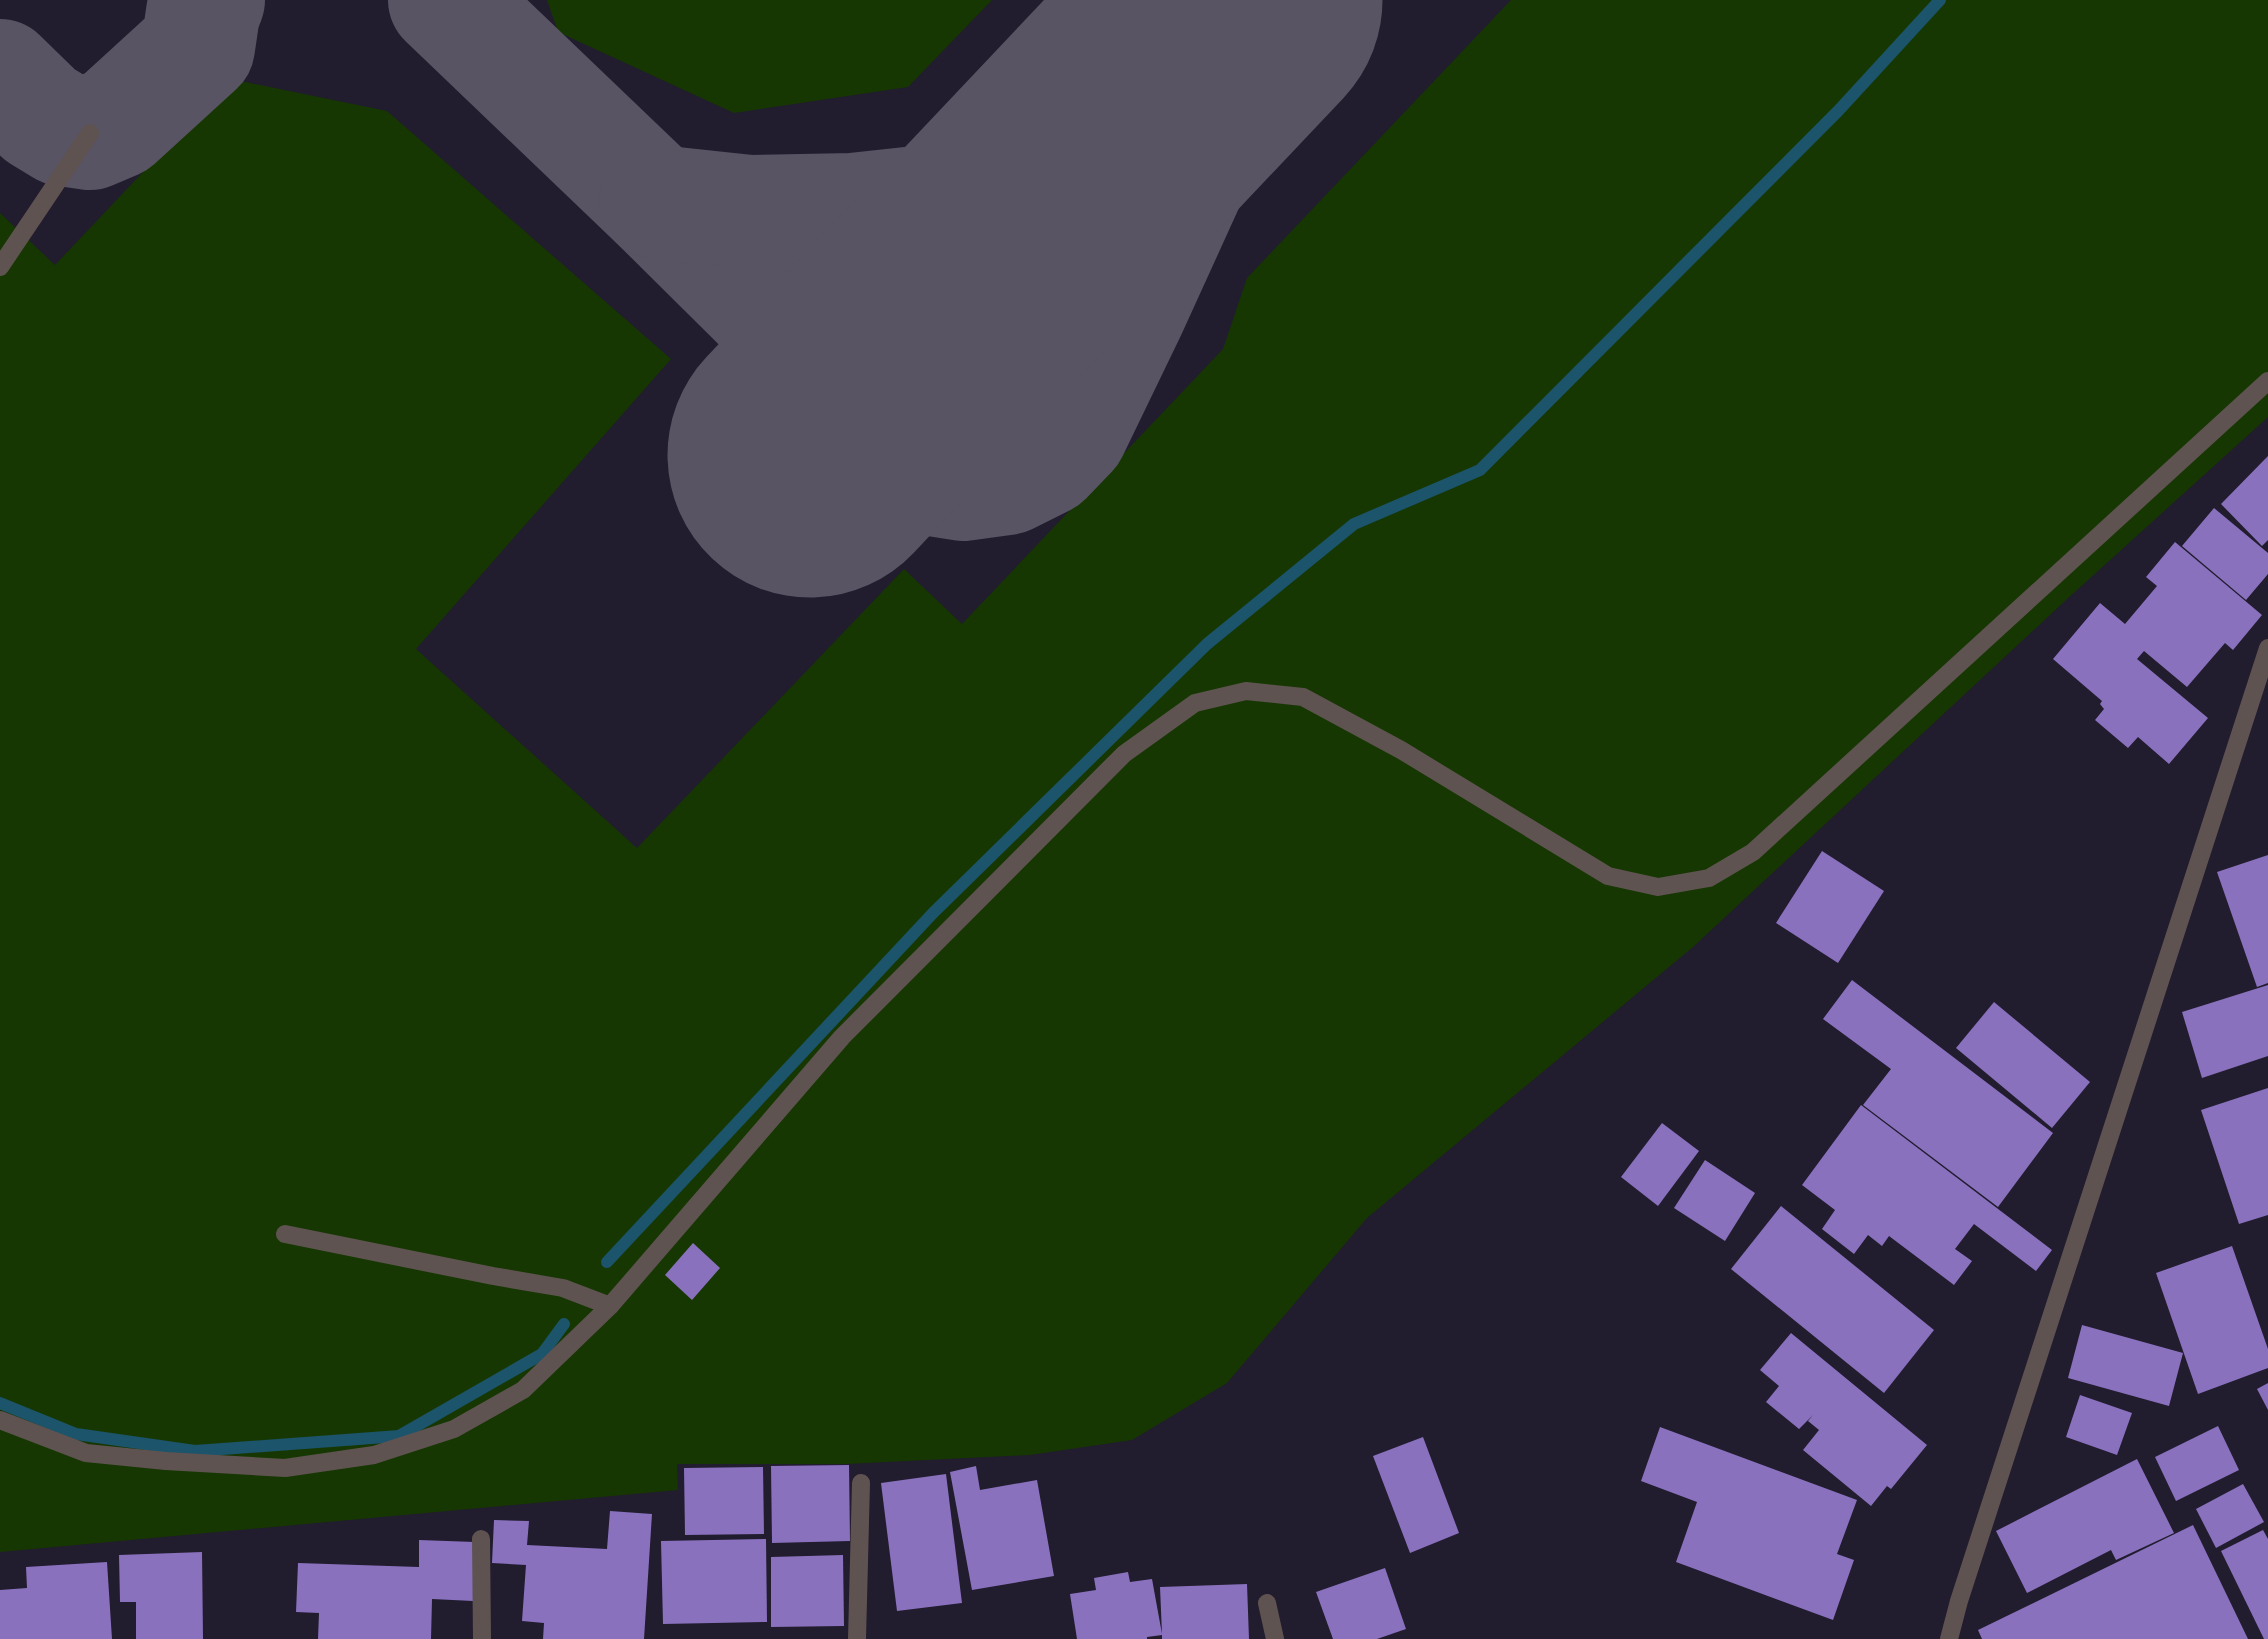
<svg xmlns="http://www.w3.org/2000/svg" width="2268" height="1639" font-family="Roboto,sans-serif">
<rect width="100%" height="100%" fill="#211c2e"/>
<!-- green -->
<g fill="#173702">
<path d="M547,0H992L908,87L734,113L558,32Z"/>
<path d="M1511,0H2268V417L2066,600L1693,947L1367,1218L1227,1383L1132,1440L1030,1455L846,1464H677L678,1490L0,1552V213L55,265L231,79L387,111L671,359L416,649L637,848L904,569L962,624L1223,349L1247,278Z"/>
</g>
<g fill="none" stroke-linecap="round" stroke-linejoin="round">
<!-- stream -->
<g stroke="#1b546b" stroke-width="12">
<path d="M607,1262L933,913L1207,644L1354,524L1480,470L1839,110L1940,0"/>
<path d="M0,1403L76,1434L195,1451L399,1436L542,1354L564,1324"/>
</g>
<!-- taxiway -->
<g stroke="#585464" stroke-width="114">
<path d="M445,0L656,202L767,312L848,414"/>
<path d="M0,76L40,115L63,129L90,133L116,122L198,47L203,13L208,0"/>
<path d="M1136,109L1071,191L1036,216L1001,221L948,218L916,224L887,238L854,274L838,310L835,348L840,388L848,414L868,436L892,458L925,478L963,484L1007,478L1045,459L1071,432L1130,310L1271,0"/>
<path d="M656,202L749,212L853,210L945,200L961,195"/>
</g>
<!-- runway -->
<path stroke="#585464" stroke-width="285" d="M810,455L1240,0"/>
</g>
<!-- building -->
<g fill="#8971be">
<path d="M2268,456V540L2262,546L2221,504Z"/>
<path d="M2214,508L2268,553V574L2246,600L2182,546Z"/>
<path d="M2175,542L2262,615L2233,650L2225,643L2187,687L2144,651L2137,659L2208,718L2169,764L2138,737L2128,748L2095,720L2104,709L2100,704L2102,701L2053,659L2100,603L2125,624L2157,586L2146,577Z"/>
<path d="M1822,851L1884,891L1838,963L1776,923Z"/>
<path d="M2268,855V983L2257,987L2217,872Z"/>
<path d="M1852,980L2053,1133L1998,1207L1863,1105L1891,1069L1823,1019Z"/>
<path d="M2268,985V1056L2202,1078L2182,1012Z"/>
<path d="M1994,1002L2090,1082L2052,1128L1956,1048Z"/>
<path d="M2268,1088V1215L2239,1224L2201,1110Z"/>
<path d="M1861,1105L2052,1250L2036,1271L1974,1224L1955,1249L1972,1261L1954,1285L1889,1236L1882,1246L1868,1235L1854,1254L1822,1229L1835,1210L1802,1185Z"/>
<path d="M1662,1123L1699,1151L1658,1206L1621,1177Z"/>
<path d="M1705,1160L1755,1193L1725,1241L1674,1208Z"/>
<path d="M1781,1206L1934,1330L1884,1393L1731,1269Z"/>
<path d="M693,1243L720,1268L692,1300L665,1275Z"/>
<path d="M2232,1246L2268,1349V1368L2198,1394L2156,1273Z"/>
<path d="M2082,1325L2183,1353L2169,1406L2068,1378Z"/>
<path d="M1791,1333L1927,1445L1891,1489L1887,1486L1871,1506L1803,1450L1819,1430L1808,1421L1813,1415L1799,1429L1766,1402L1779,1386L1760,1370Z"/>
<path d="M2268,1383V1410L2257,1389Z"/>
<path d="M2080,1395L2132,1413L2117,1455L2066,1437Z"/>
<path d="M2218,1426L2239,1470L2176,1501L2155,1457Z"/>
<path d="M1660,1427L1857,1500L1837,1554L1854,1560L1833,1620L1676,1562L1697,1502L1641,1481Z"/>
<path d="M1423,1437L1459,1533L1410,1553L1373,1456Z"/>
<path d="M2137,1459L2174,1533L2116,1560L2111,1550L2027,1593L1996,1531Z"/>
<path d="M849,1465L850,1541L772,1543L771,1466Z"/>
<path d="M976,1466L980,1490L1037,1480L1054,1576L972,1590L950,1472Z"/>
<path d="M763,1467L764,1534L685,1535L684,1468Z"/>
<path d="M946,1474L962,1603L897,1611L881,1483Z"/>
<path d="M2243,1484L2264,1522L2216,1548L2196,1509Z"/>
<path d="M610,1511L652,1514L644,1639H543L544,1623L522,1621L526,1565L492,1563L494,1520L529,1521L527,1545L607,1549Z"/>
<path d="M2193,1525L2248,1639H1982L1978,1630Z"/>
<path d="M2263,1530L2268,1539V1639H2264L2221,1551Z"/>
<path d="M766,1539L767,1622L663,1624L661,1541Z"/>
<path d="M419,1540L475,1542L473,1601L432,1599L431,1639H318L319,1613L296,1612L298,1563L419,1567Z"/>
<path d="M202,1552L203,1639H136V1602H120L119,1555Z"/>
<path d="M843,1555L844,1626L771,1627V1557Z"/>
<path d="M107,1562L112,1639H0V1590L27,1588L26,1567Z"/>
<path d="M1385,1568L1406,1629L1377,1639H1333L1316,1592Z"/>
<path d="M1128,1572L1130,1582L1152,1579L1162,1634L1160,1587L1247,1584L1249,1639H1162V1635L1147,1637V1639H1077L1070,1594L1096,1590L1094,1578Z"/>
</g>
<g fill="none" stroke-linecap="round" stroke-linejoin="round">
<!-- lane -->
<g stroke="#5f5352" stroke-width="18">
<path d="M0,267L90,133"/>
<path d="M285,1234L493,1276L563,1288L610,1306"/>
<path d="M0,1420L86,1453L166,1461L285,1468L374,1455L454,1429L523,1390L610,1306L842,1037L1124,754L1195,703L1246,691L1303,697L1401,750L1608,876L1658,887L1709,878L1753,852L2268,381"/>
</g>
<!-- street -->
<g stroke="#5f5352" stroke-width="18">
<path d="M481,1539L482,1639"/>
<path d="M1267,1603L1275,1639"/>
<path d="M857,1639L861,1483"/>
<path d="M1949,1639L1959,1601L2268,648"/>
</g>
</g>
</svg>
